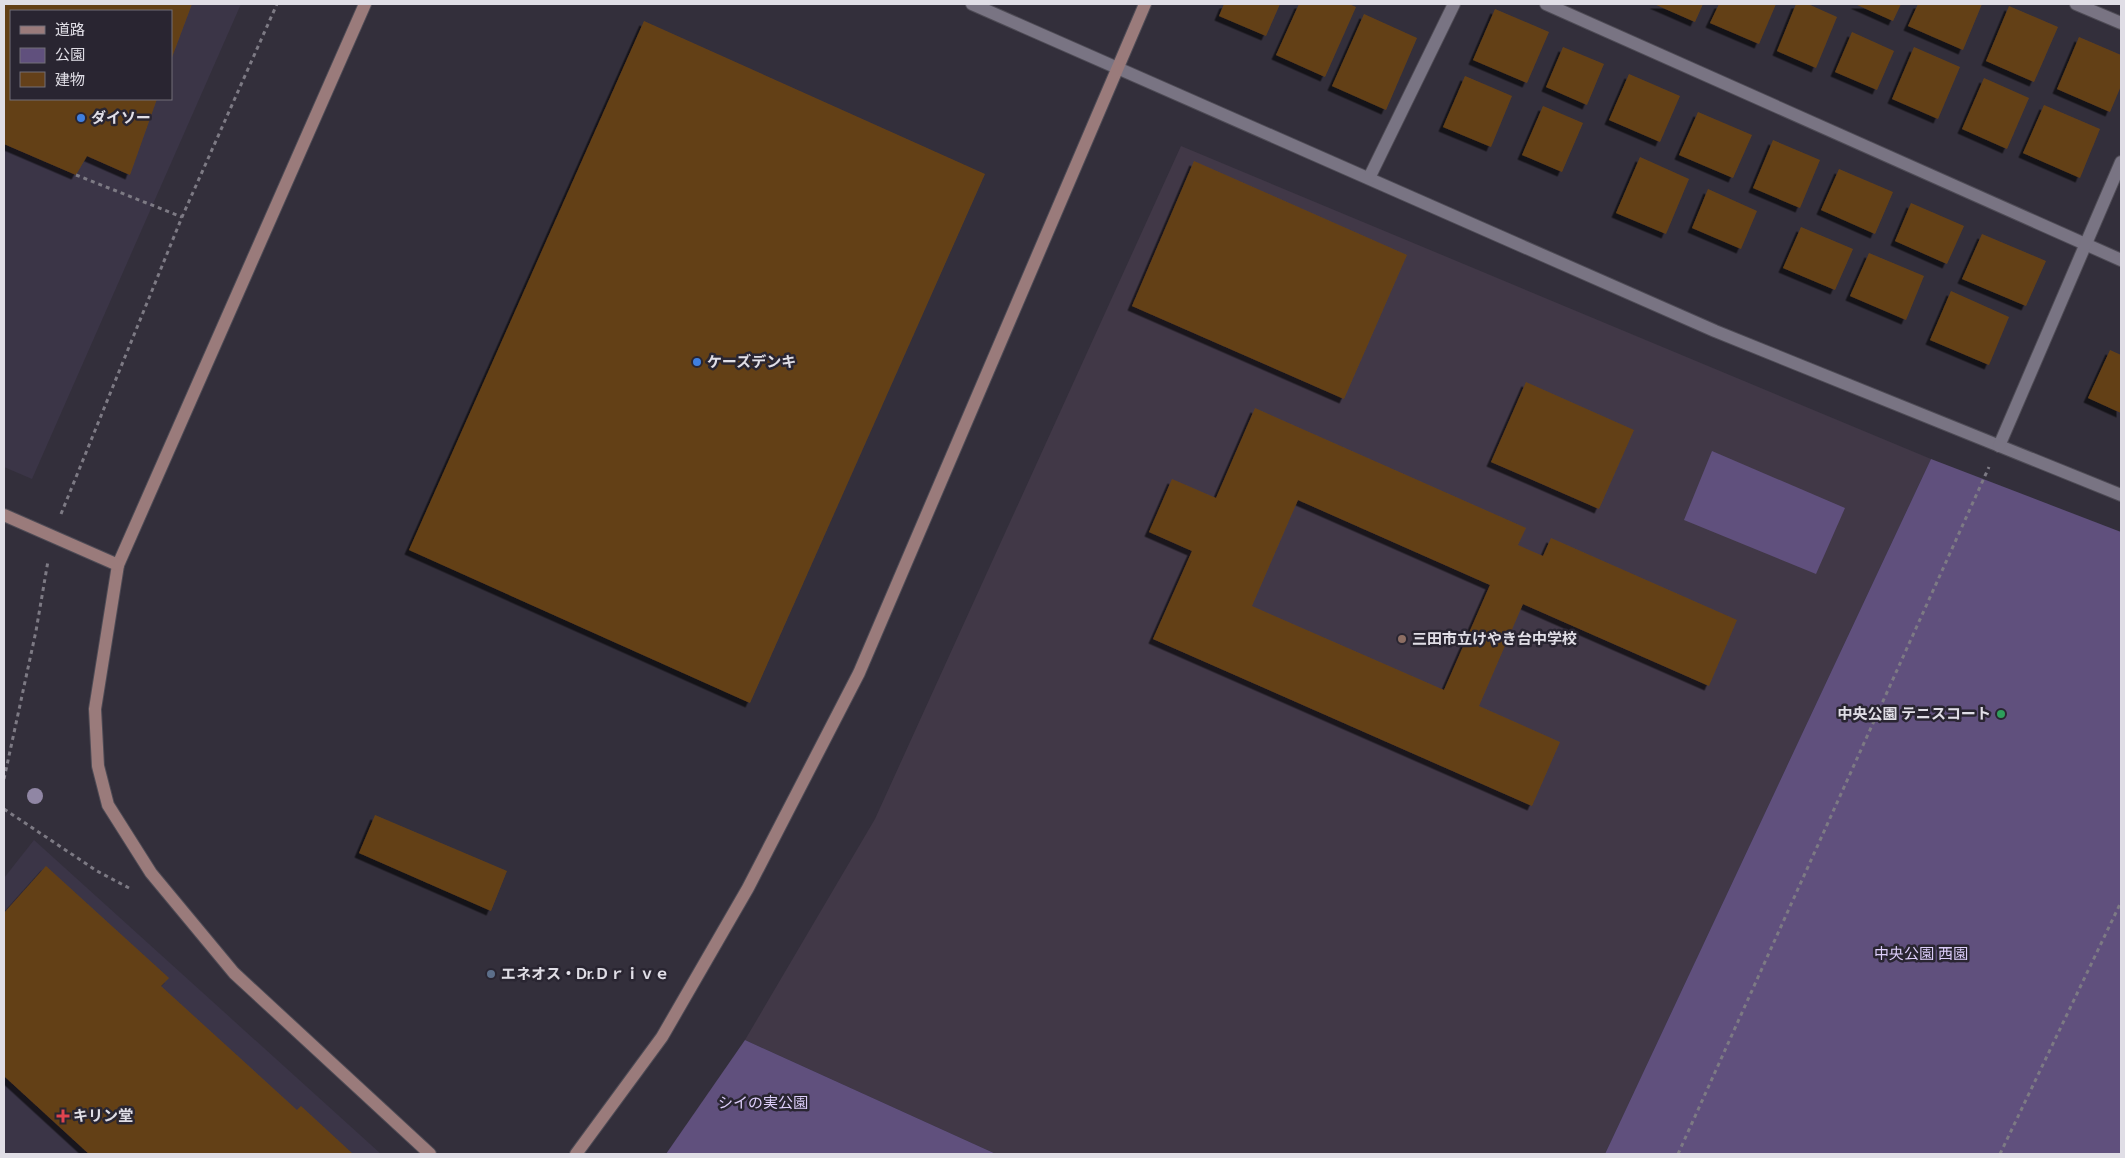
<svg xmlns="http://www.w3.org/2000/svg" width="2125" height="1158" font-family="Raleway,'Noto Sans JP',sans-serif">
<defs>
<filter id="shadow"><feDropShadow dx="-4.5" dy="4.5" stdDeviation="0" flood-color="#0009"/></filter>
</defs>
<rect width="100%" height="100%" fill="#332f3b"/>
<!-- built -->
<g fill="#3b3547" fill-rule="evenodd">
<path d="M4,4H241L32,479L4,467ZM11,11H171V99H11Z"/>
<path d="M34,840L381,1154H4V878Z"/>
</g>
<!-- education -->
<path fill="#413847" d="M1181,146L1931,459L1605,1154H996L745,1040L875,819Z"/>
<!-- green -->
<g fill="#60507d">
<path d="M1712,451L1845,508L1816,574L1684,520Z"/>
<path d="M1931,459L2121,532V1154H1605Z"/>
<path d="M745,1040L996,1154H666Z"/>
</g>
<!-- building -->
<g fill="#644019" fill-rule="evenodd" filter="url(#shadow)">
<path d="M4,4H192L171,60V11H11V99H157L130,175L87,156L76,175L4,144Z"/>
<path d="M1224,4H1280L1266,36L1219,16Z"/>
<path d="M1299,4H1349L1356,7L1325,77L1276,55Z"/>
<path d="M1654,4H1703L1695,22Z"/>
<path d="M1719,4H1776L1759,44L1710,23Z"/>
<path d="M1796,4H1808L1837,17L1816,68L1777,51Z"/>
<path d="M1855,4H1901L1893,21Z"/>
<path d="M1918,4H1982L1963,50L1908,26Z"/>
<path d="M2009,6L2058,27L2034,82L1986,61Z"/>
<path d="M1495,9L1549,32L1527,83L1473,60Z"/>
<path d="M1364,14L1417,38L1386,110L1332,86Z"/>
<path d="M644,21L985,174L750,703L409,550Z"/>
<path d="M1852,32L1894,51L1877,90L1835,72Z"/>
<path d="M2079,37L2121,55V86L2110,112L2057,89Z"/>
<path d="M1563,47L1604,64L1587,105L1546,87Z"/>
<path d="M1914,47L1960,67L1938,119L1892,99Z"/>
<path d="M1629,74L1680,96L1660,142L1609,120Z"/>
<path d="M1465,76L1512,96L1491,147L1443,127Z"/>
<path d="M1984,78L2029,98L2007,149L1962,129Z"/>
<path d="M2044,105L2100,129L2080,178L2023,153Z"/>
<path d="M1543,106L1583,123L1562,172L1522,155Z"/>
<path d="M1698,112L1752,135L1733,178L1679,155Z"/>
<path d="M1773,140L1820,160L1800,208L1753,188Z"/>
<path d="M1640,157L1689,179L1666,234L1616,213Z"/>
<path d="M1194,161L1407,255L1344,399L1132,306Z"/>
<path d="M1839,169L1893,192L1875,234L1821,210Z"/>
<path d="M1708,189L1757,211L1741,249L1692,228Z"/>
<path d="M1911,203L1964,226L1947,264L1895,241Z"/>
<path d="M1801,227L1853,249L1835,290L1783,268Z"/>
<path d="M1982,234L2046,261L2026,306L1962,279Z"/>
<path d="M1869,253L1924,276L1906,320L1850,296Z"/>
<path d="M1951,291L2009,317L1989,365L1930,340Z"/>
<path d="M2110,350L2121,355V413L2088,398Z"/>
<path d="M1526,382L1634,430L1599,509L1491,462Z"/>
<path d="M1255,408L1526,528L1518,545L1543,556L1551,538L1737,620L1709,686L1523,604L1479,706L1560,742L1532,806L1153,639L1192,551L1149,532L1172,479L1216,498ZM1298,500L1490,585L1444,690L1252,606Z"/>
<path d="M375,815L507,871L491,911L359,853Z"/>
<path d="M46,866L169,978L161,986L297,1110L301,1106L353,1154H89L4,1076V913Z"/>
</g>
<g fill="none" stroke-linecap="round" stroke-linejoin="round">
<!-- street casing -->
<g stroke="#4e4b55" stroke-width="14">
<g id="street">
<path d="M972,4L1715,331L2121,495"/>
<path d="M1546,4L2121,260"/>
<path d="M2076,4L2121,23"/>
<path d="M1369,178L1454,4"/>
<path d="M1999,446L2121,162"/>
</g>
</g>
<!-- secondary casing -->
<g stroke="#4e4b55" stroke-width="14">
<g id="secondary">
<path d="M365,4L118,565L95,709L98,766L108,805L151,873L234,973L430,1154"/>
<path d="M4,515L118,565"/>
<path d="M576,1154L662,1037L748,888L859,673L1145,4"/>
</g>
</g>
<!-- path -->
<g stroke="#7d7a84" stroke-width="3" stroke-dasharray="4 4" stroke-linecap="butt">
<path d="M76,175L182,217"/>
<path d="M61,514L182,217L277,4"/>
<path d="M4,779L36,631L48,561"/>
<path d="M4,809L97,871L129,888"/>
<path d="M1678,1154L1989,467"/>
<path d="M2000,1154L2121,902"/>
</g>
<!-- street -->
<use href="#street" stroke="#797483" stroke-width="12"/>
<!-- secondary -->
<use href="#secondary" stroke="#9a7b7b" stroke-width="12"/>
</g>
<!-- trees -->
<circle fill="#9086a4" cx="35" cy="796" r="8"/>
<!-- markers -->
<g fill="#3f7fe0" stroke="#292531" stroke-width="2">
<circle cx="81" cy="118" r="5"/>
<circle cx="697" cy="362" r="5"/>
</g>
<circle fill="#8d6e63" stroke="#292531" stroke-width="2" cx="1402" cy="639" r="5"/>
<circle fill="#2e9e5b" stroke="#292531" stroke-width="2" cx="2001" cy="714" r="5"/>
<circle fill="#5c6f8a" stroke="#292531" stroke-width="2" cx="491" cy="974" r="5"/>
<path fill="#e0444e" stroke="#292531" stroke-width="2" d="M60.5 1108.5h5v5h5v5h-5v5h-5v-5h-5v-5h5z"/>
<g text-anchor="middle" stroke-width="5" stroke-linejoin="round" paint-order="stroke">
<!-- poi labels -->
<g font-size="15" font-weight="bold" fill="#e0dee6" stroke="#292531" text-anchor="start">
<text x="91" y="123">ダイソー</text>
<text x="707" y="367">ケーズデンキ</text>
<text x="1412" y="644">三田市立けやき台中学校</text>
<text x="1991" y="719" text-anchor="end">中央公園 テニスコート</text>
<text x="501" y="979">エネオス・Dr.Ｄｒｉｖｅ</text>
<text x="73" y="1121">キリン堂</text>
</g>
<!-- park labels -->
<g font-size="15" fill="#ddcefa" stroke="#292531">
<text x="1921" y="959">中央公園 西園</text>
<text x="763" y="1108">シイの実公園</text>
</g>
</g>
<!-- border -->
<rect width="2125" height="1158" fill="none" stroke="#e0dee6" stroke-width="10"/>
<!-- legend -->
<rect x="10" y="10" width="162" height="90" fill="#292531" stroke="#726f79"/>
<rect x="20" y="26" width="25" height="8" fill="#9a7b7b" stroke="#726f79"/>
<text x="55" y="35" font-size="15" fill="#e0dee6">道路</text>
<rect x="20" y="48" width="25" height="15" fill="#60507d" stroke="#726f79"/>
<text x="55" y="60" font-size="15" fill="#e0dee6">公園</text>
<rect x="20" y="72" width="25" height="15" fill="#644019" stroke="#726f79"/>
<text x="55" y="85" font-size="15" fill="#e0dee6">建物</text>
</svg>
